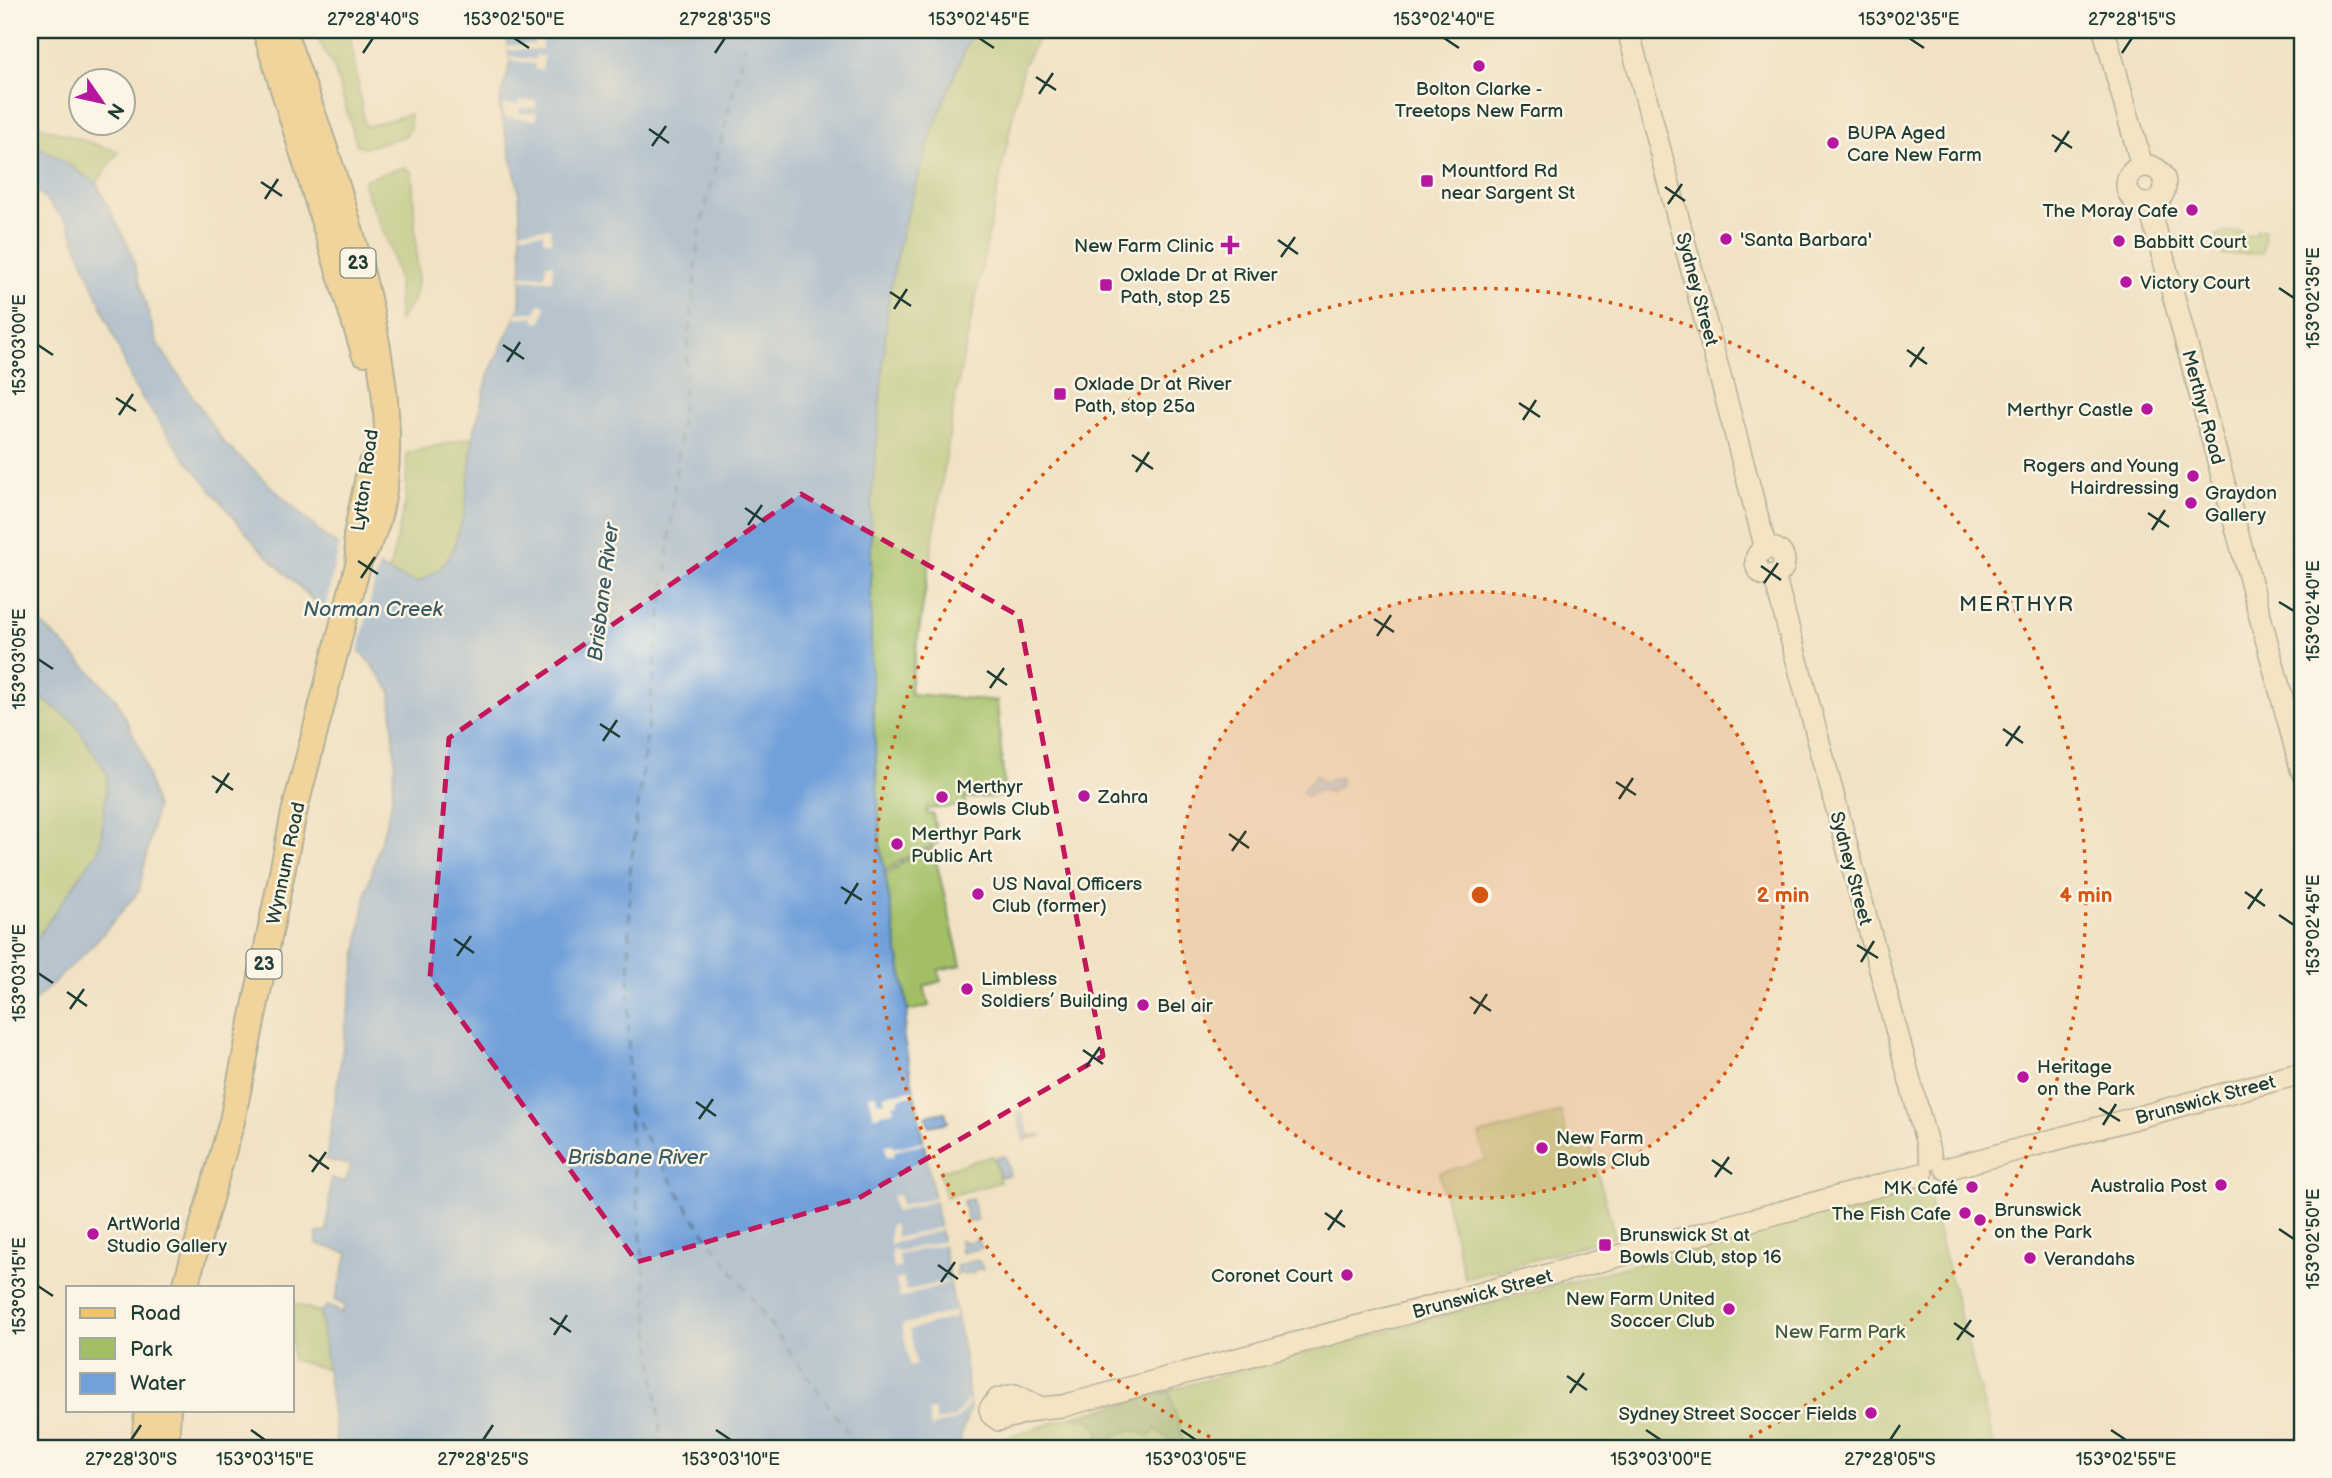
<svg xmlns="http://www.w3.org/2000/svg" width="2332" height="1478" font-family="'Balsamiq Sans',sans-serif">
<rect width="100%" height="100%" fill="#fcf5e5"/>
<filter id="ink" filterUnits="userSpaceOnUse"><feTurbulence type="fractalNoise" baseFrequency=".0143" numOctaves="2"/><feDisplacementMap in="SourceGraphic" scale="14" xChannelSelector="R" yChannelSelector="G"/><feConvolveMatrix kernelMatrix="1 2 1 2 8 2 1 2 1" color-interpolation-filters="sRGB"/></filter>
<filter id="wash" filterUnits="userSpaceOnUse"><feTurbulence type="fractalNoise" baseFrequency=".00686" numOctaves="4" result="noise"/><feDisplacementMap in="SourceGraphic" scale="28" xChannelSelector="R" yChannelSelector="G"/><feGaussianBlur stdDeviation="1.57" result="paint"/><feColorMatrix in="noise" values="0 0 0 0 0 0 0 0 0 0 0 0 0 0 0 0 0 1.4 0 .05"/><feComposite in="paint" operator="in"/></filter>
<g filter="url(#wash)">
<rect width="100%" height="100%" fill="#f1e2c4"/>
<!-- green -->
<g fill="#a3bf66" stroke="#617e4d" stroke-width="2">
<path d="M313,30H349L365,127L410,114V128L405,136L364,148L357,145L334,68Z"/>
<path d="M973,30H1043L1023,66L955,398L910,688L911,694L997,701L1005,797L965,798V806L927,809V814H933L938,843L901,860L884,873L880,844L871,669V508L888,295L903,227L935,123Z"/>
<path d="M30,123L119,152L96,183L30,141Z"/>
<path d="M404,167L412,172L418,281L413,301L399,321L398,279L389,244L363,185L366,179Z"/>
<path d="M2265,230L2263,253L2222,255L2225,240H2217V234L2241,231L2243,236L2256,235V231Z"/>
<path d="M473,437C469,479 471,537 440,569C435,575 424,579 416,583L389,572L406,499L407,453Z"/>
<path d="M30,689L74,722L108,774L100,848L37,938L30,943Z"/>
<path d="M933,848L961,965L938,970L941,981L924,986L929,1006L908,1011L885,876L903,862Z"/>
<path d="M1561,1112L1568,1142L1588,1137L1615,1237L1465,1279L1439,1173L1486,1160L1479,1135Z"/>
<path d="M993,1156L1000,1182L946,1197L939,1171Z"/>
<path d="M1919,1188L1932,1196L1930,1202L1995,1448H975L1071,1417L1253,1367Z"/>
<path d="M292,1303L320,1312L327,1369L292,1360Z"/>
</g>
<!-- forest -->
<path fill="#82a65b" stroke="#507248" stroke-width="2" d="M1169,1392L1185,1448H1171L1172,1442L1156,1429L1150,1436L1132,1430L1113,1435L1117,1448H1092L1100,1433L1092,1421L1071,1417Z"/>
<!-- water -->
<g fill="#71a0da" stroke="#486e87" stroke-width="2">
<path d="M506,30H973L935,123L903,227L889,295L871,508V669L880,844L908,1011L903,1034L964,1356L970,1408L961,1434V1448H337L320,1312L328,1306L342,1313L345,1305L335,1301L348,1253L317,1244V1233L327,1232L331,1178L345,1182L351,1165L326,1160L366,893L391,805L395,764L391,691L370,662L312,599L257,546L181,453L134,386L68,223L30,183V141L96,183L130,249L157,343L224,443L329,540L394,575L416,583L439,570L453,550L465,511L473,437L489,373L520,307L522,263L519,191L499,105L510,63Z"/>
<path d="M30,614L61,642L115,697L141,750L156,808L139,891L92,946L30,1005V943L37,938L100,848L108,775L74,722L30,689Z"/>
<path d="M1316,775L1323,782L1340,777L1341,784L1330,793L1322,790L1306,796L1302,792Z"/>
<path d="M945,1112L948,1122L929,1126L926,1116Z"/>
<path d="M1022,1113L1029,1136L1043,1135L1024,1140L1017,1115Z"/>
<path d="M1005,1156L1010,1175L1000,1177L995,1158Z"/>
<path d="M972,1199L977,1220L968,1222L963,1201Z"/>
<path d="M977,1239L982,1248L961,1253L960,1240L970,1243Z"/>
<path d="M975,1260L980,1262L983,1269L975,1270L973,1274L969,1272L965,1275L962,1273L956,1275L957,1266Z"/>
</g>
<!-- pier -->
<g fill="#f1e2c4">
<path d="M535,33H542V49L508,50V46L535,44Z"/>
<path d="M536,55L544,57L542,70L535,69V64L510,60L509,56L535,60Z"/>
<path d="M520,101H536V108H519V113H536L537,120L503,117V105H519Z"/>
<path d="M550,228L551,241H544L543,233L521,234V230Z"/>
<path d="M546,264H553L552,280L521,279L522,275L545,276Z"/>
<path d="M539,304L546,306L541,323L534,321L535,316L515,318L517,313L536,312Z"/>
<path d="M340,542L379,563L358,654L323,617Z"/>
<path d="M914,1090L915,1094L899,1098V1102L893,1104L894,1110L874,1117L869,1095L876,1094L878,1102L885,1101L883,1095Z"/>
<path d="M925,1141V1144L894,1151V1156L887,1157L885,1145L892,1144L893,1148Z"/>
<path d="M899,1195L901,1206L936,1197L937,1200L895,1212L892,1196Z"/>
<path d="M890,1225H894L897,1238L942,1227V1230L890,1244Z"/>
<path d="M944,1241V1244L898,1255L901,1267L894,1269L890,1250L896,1249L897,1252Z"/>
<path d="M903,1278L906,1291L949,1280L950,1282L900,1298L896,1280Z"/>
<path d="M955,1311V1317L910,1330L916,1365L910,1367L902,1325Z"/>
<path d="M968,1400L969,1404L955,1421L937,1424L931,1428L928,1411L934,1410L936,1421L954,1418Z"/>
</g>
<g fill="none" stroke-linecap="round" stroke-linejoin="round">
<!-- ferry -->
<g stroke="#385b66" stroke-width="2" stroke-dasharray="9 7" stroke-linecap="butt">
<path d="M628,1108L692,1215L859,1448"/>
<path d="M662,1448L628,1107L630,872L667,565L699,235L748,30"/>
</g>
</g>
</g>
<g filter="url(#ink)">
<g fill="none" stroke-linecap="round" stroke-linejoin="round">
<!-- secondary casing -->
<g stroke="#687766" stroke-width="24">
<g id="secondary">
<path d="M1628,30L1766,549"/>
<path d="M2104,30L2142,166"/>
<circle cx="2146" cy="185" r="19"/>
<path d="M2149,205L2302,772"/>
<circle cx="1770" cy="562" r="14"/>
<path d="M1774,575L1931,1159"/>
<path d="M1946,1169L2302,1073"/>
<path d="M1041,1408L1015,1395L998,1399L990,1409L992,1415L999,1420L1041,1408L1063,1406L1922,1174"/>
</g>
</g>
<!-- primary casing -->
<g stroke="#687766" stroke-width="28">
<g id="primary">
<path d="M265,30L364,353"/>
<path d="M359,561L356,536L370,466"/>
<path d="M185,1287L232,1121L294,813L359,561C439,443 328,155 283,30"/>
<path d="M144,1448L147,1410"/>
<path d="M166,1448L168,1410"/>
</g>
</g>
<!-- secondary -->
<use href="#secondary" stroke="#fae7c3" stroke-width="21"/>
<!-- primary -->
<use href="#primary" stroke="#f2c36a" stroke-width="24"/>
</g>
</g>
<!-- marked area -->
<path d="M0 0H2332V1478H0ZM801,494L1019,616L1103,1056L859,1198L637,1262L430,977L449,738Z" fill="#f1e2c4" fill-opacity=".55" fill-rule="evenodd"/>
<path fill="none" stroke="#c2185b" stroke-width="5" stroke-dasharray="14 9" stroke-linejoin="round" d="M801,494L1019,616L1103,1056L859,1198L637,1262L430,977L449,738Z"/>
<!-- ticks -->
<path fill="none" stroke="#1f3d34" stroke-width="2.5" d="M514,38L529,48M979,38L994,48M1444,38L1459,48M1909,38L1924,48M363,53L373,38M715,53L725,38M2122,53L2132,38M1036,77L1056,90M1039,94L1053,73M649,129L669,143M2052,135L2072,148M652,146L666,126M2055,152L2069,131M261,182L282,196M1665,187L1685,201M265,199L278,179M1668,204L1682,184M1278,240L1298,254M1281,257L1295,237M2279,288L2294,298M890,292L911,306M894,309L907,289M38,345L53,355M503,345L524,359M1907,350L1927,364M507,362L520,342M1910,367L1924,347M116,398L136,411M1519,403L1540,417M119,415L133,394M1523,420L1536,400M1132,455L1153,469M1136,472L1149,452M745,508L765,522M2148,513L2169,527M748,525L762,505M2152,530L2165,510M358,561L378,574M1761,566L1781,580M361,578L375,557M1764,583L1778,563M2279,602L2294,611M1374,619L1394,632M1377,636L1391,615M38,659L53,669M987,671L1007,685M990,688L1004,668M600,724L620,737M2003,729L2023,743M603,741L617,720M2006,746L2020,726M212,776L233,790M1616,782L1636,795M216,793L229,773M1619,799L1633,778M1229,834L1249,848M1232,851L1246,831M841,887L862,900M2245,892L2265,906M845,904L858,883M2248,909L2262,889M2279,915L2294,925M454,939L474,953M1857,945L1878,958M457,956L471,936M1861,962L1874,941M38,973L53,983M67,992L87,1006M1470,997L1491,1011M70,1009L84,989M1474,1014L1487,994M1083,1050L1103,1064M1086,1067L1100,1047M696,1102L716,1116M2099,1108L2120,1121M699,1119L713,1099M2103,1125L2116,1104M309,1155L329,1169M1712,1160L1732,1174M312,1172L326,1152M1715,1177L1729,1157M1325,1213L1345,1227M2279,1229L2294,1239M1328,1230L1342,1210M938,1265L958,1279M941,1282L955,1262M38,1286L53,1296M550,1318L571,1332M1954,1323L1974,1337M554,1335L567,1315M1957,1340L1971,1320M1567,1376L1587,1390M1570,1393L1584,1373M251,1430L265,1440M716,1430L731,1440M1181,1430L1196,1440M1646,1430L1661,1440M2111,1430L2126,1440M131,1440L141,1425M483,1440L493,1425M1890,1440L1900,1425"/>
<!-- distance rings -->
<circle cx="1480" cy="895" r="303" fill="#d45610" fill-opacity=".12"/>
<g fill="none" stroke="#d45610" stroke-width="3.5" stroke-dasharray="3.5 7">
<circle cx="1480" cy="895" r="303"/>
<path d="M1229 1446A606 606 0 1 1 1731 1446"/>
</g>
<!-- markers -->
<g fill="#b5179e" stroke="#fcf5e5" stroke-width="2.5">
<circle cx="1479" cy="66" r="7"/>
<circle cx="1833" cy="143" r="7"/>
<rect x="1420" y="174" width="14" height="14" rx="3.5"/>
<circle cx="2192" cy="210" r="7"/>
<circle cx="1726" cy="239" r="7"/>
<circle cx="2119" cy="241" r="7"/>
<path d="M1226.5 234.5h7v7h7v7h-7v7h-7v-7h-7v-7h7z"/>
<circle cx="2126" cy="282" r="7"/>
<rect x="1099" y="278" width="14" height="14" rx="3.5"/>
<rect x="1053" y="387" width="14" height="14" rx="3.5"/>
<circle cx="2147" cy="409" r="7"/>
<circle cx="2193" cy="476" r="7"/>
<circle cx="2191" cy="503" r="7"/>
<circle cx="1084" cy="796" r="7"/>
<circle cx="942" cy="797" r="7"/>
<circle cx="897" cy="844" r="7"/>
<circle cx="978" cy="894" r="7"/>
<circle cx="967" cy="989" r="7"/>
<circle cx="1143" cy="1005" r="7"/>
<circle cx="2023" cy="1077" r="7"/>
<circle cx="1542" cy="1148" r="7"/>
<circle cx="2221" cy="1185" r="7"/>
<circle cx="1972" cy="1187" r="7"/>
<circle cx="1965" cy="1213" r="7"/>
<circle cx="1980" cy="1220" r="7"/>
<circle cx="93" cy="1234" r="7"/>
<rect x="1598" y="1238" width="14" height="14" rx="3.5"/>
<circle cx="2030" cy="1258" r="7"/>
<circle cx="1347" cy="1275" r="7"/>
<circle cx="1729" cy="1309" r="7"/>
<circle cx="1871" cy="1413" r="7"/>
</g>
<g text-anchor="middle" stroke-width="5" stroke-linejoin="round" paint-order="stroke">
<!-- shield labels -->
<g fill="#fcf5e5" stroke="#617469" stroke-width="2">
<rect x="340.5" y="248.5" width="35" height="29" rx="5"/>
<rect x="246.5" y="949.5" width="35" height="29" rx="5"/>
</g>
<g font-size="18" font-weight="bold" fill="#1f3d34">
<text x="358" y="269">23</text>
<text x="264" y="970">23</text>
</g>
<!-- poi labels -->
<g font-size="19" fill="#1f3d34" stroke="#fcf5e5" text-anchor="start">
<text x="1479" y="95" text-anchor="middle">Bolton Clarke -<tspan x="1479" dy="22">Treetops New Farm</tspan></text>
<text x="1847" y="139">BUPA Aged<tspan x="1847" dy="22">Care New Farm</tspan></text>
<text x="1441" y="177">Mountford Rd<tspan x="1441" dy="22">near Sargent St</tspan></text>
<text x="2178" y="217" text-anchor="end">The Moray Cafe</text>
<text x="1740" y="246">'Santa Barbara'</text>
<text x="2133" y="248">Babbitt Court</text>
<text x="1214" y="252" text-anchor="end">New Farm Clinic</text>
<text x="1120" y="281">Oxlade Dr at River<tspan x="1120" dy="22">Path, stop 25</tspan></text>
<text x="2140" y="289">Victory Court</text>
<text x="1074" y="390">Oxlade Dr at River<tspan x="1074" dy="22">Path, stop 25a</tspan></text>
<text x="2133" y="416" text-anchor="end">Merthyr Castle</text>
<text x="2179" y="472" text-anchor="end">Rogers and Young<tspan x="2179" dy="22">Hairdressing</tspan></text>
<text x="2205" y="499">Graydon<tspan x="2205" dy="22">Gallery</tspan></text>
<text x="956" y="793">Merthyr<tspan x="956" dy="22">Bowls Club</tspan></text>
<text x="1098" y="803">Zahra</text>
<text x="911" y="840">Merthyr Park<tspan x="911" dy="22">Public Art</tspan></text>
<text x="992" y="890">US Naval Officers<tspan x="992" dy="22">Club (former)</tspan></text>
<text x="981" y="985">Limbless<tspan x="981" dy="22">Soldiers’ Building</tspan></text>
<text x="1157" y="1012">Bel air</text>
<text x="2037" y="1073">Heritage<tspan x="2037" dy="22">on the Park</tspan></text>
<text x="1556" y="1144">New Farm<tspan x="1556" dy="22">Bowls Club</tspan></text>
<text x="2207" y="1192" text-anchor="end">Australia Post</text>
<text x="1958" y="1194" text-anchor="end">MK Café</text>
<text x="1994" y="1216">Brunswick<tspan x="1994" dy="22">on the Park</tspan></text>
<text x="1951" y="1220" text-anchor="end">The Fish Cafe</text>
<text x="107" y="1230">ArtWorld<tspan x="107" dy="22">Studio Gallery</tspan></text>
<text x="1619" y="1241">Brunswick St at<tspan x="1619" dy="22">Bowls Club, stop 16</tspan></text>
<text x="2044" y="1265">Verandahs</text>
<text x="1333" y="1282" text-anchor="end">Coronet Court</text>
<text x="1715" y="1305" text-anchor="end">New Farm United<tspan x="1715" dy="22">Soccer Club</tspan></text>
<text x="1857" y="1420" text-anchor="end">Sydney Street Soccer Fields</text>
</g>
<!-- street labels -->
<g font-size="19" fill="#1f3d34" stroke="#fcf5e5">
<text transform="translate(1698 289) rotate(75)" y="7">Sydney Street</text>
<text transform="translate(2204 407) rotate(75)" y="7">Merthyr Road</text>
<text transform="translate(364 480) rotate(-82)" y="7">Lytton Road</text>
<text transform="translate(285 863) rotate(-78)" y="7">Wynnum Road</text>
<text transform="translate(1852 868) rotate(75)" y="7">Sydney Street</text>
<text transform="translate(2205 1099) rotate(-15)" y="7">Brunswick Street</text>
<text transform="translate(1482 1293) rotate(-15)" y="7">Brunswick Street</text>
</g>
<!-- park labels -->
<g font-size="19" fill="#405e40" stroke="#fcf5e5">
<text x="1840" y="1338">New Farm Park</text>
</g>
<!-- water labels -->
<g font-size="21" font-style="italic" fill="#385b66" stroke="#fcf5e5">
<text transform="translate(603 592) rotate(-83)" y="7">Brisbane River</text>
<text x="373" y="616">Norman Creek</text>
<text x="637" y="1164">Brisbane River</text>
</g>
<!-- neighbourhood labels -->
<g font-size="21" letter-spacing="2" fill="#1f3d34" stroke="#fcf5e5">
<text x="2017" y="611">MERTHYR</text>
</g>
</g>
<circle cx="1480" cy="895" r="10" fill="#d45610" stroke="#fcf5e5" stroke-width="3.5"/>
<g font-size="21" text-anchor="middle" font-weight="bold" fill="#d45610" stroke="#fcf5e5" stroke-width="5" stroke-linejoin="round" paint-order="stroke">
<text x="1783" y="902">2 min</text>
<text x="2086" y="902">4 min</text>
</g>
<!-- margin -->
<rect width="2332" height="1478" fill="none" stroke="#fcf5e5" stroke-width="77"/>
<!-- legend -->
<rect x="66" y="1286" width="228" height="126" fill="#fcf5e5" stroke="#a4ab9e" stroke-width="2"/>
<rect x="80" y="1308" width="35" height="10" fill="#f2c36a" stroke="#a4ab9e" stroke-width="2"/>
<text x="130" y="1320" font-size="21" fill="#1f3d34">Road</text>
<rect x="80" y="1338" width="35" height="21" fill="#a3bf66" stroke="#a4ab9e" stroke-width="2"/>
<text x="130" y="1356" font-size="21" fill="#1f3d34">Park</text>
<rect x="80" y="1373" width="35" height="21" fill="#71a0da" stroke="#a4ab9e" stroke-width="2"/>
<text x="130" y="1390" font-size="21" fill="#1f3d34">Water</text>
<!-- north arrow -->
<g transform="translate(102 102) rotate(124)"><circle r="33" fill="#fcf5e5" stroke="#a4ab9e" stroke-width="2"/>
<path d="M0-5L12 26L0 18L-12 26Z" fill="#b5179e"/>
<text y="-10" font-size="19" font-weight="bold" text-anchor="middle" fill="#1f3d34">N</text>
</g>
<rect x="38" y="38" width="2256" height="1402" fill="none" stroke="#1f3d34" stroke-width="2.5"/>
<g font-size="18" text-anchor="middle" fill="#1f3d34">
<text x="373" y="25">27°28'40"S</text>
<text x="514" y="25">153°02'50"E</text>
<text x="725" y="25">27°28'35"S</text>
<text x="979" y="25">153°02'45"E</text>
<text x="1444" y="25">153°02'40"E</text>
<text x="1909" y="25">153°02'35"E</text>
<text x="2132" y="25">27°28'15"S</text>
<text transform="translate(2313 298) rotate(-90)" y="6">153°02'35"E</text>
<text transform="translate(19 345) rotate(-90)" y="6">153°03'00"E</text>
<text transform="translate(2313 611) rotate(-90)" y="6">153°02'40"E</text>
<text transform="translate(19 659) rotate(-90)" y="6">153°03'05"E</text>
<text transform="translate(2313 925) rotate(-90)" y="6">153°02'45"E</text>
<text transform="translate(19 973) rotate(-90)" y="6">153°03'10"E</text>
<text transform="translate(2313 1239) rotate(-90)" y="6">153°02'50"E</text>
<text transform="translate(19 1286) rotate(-90)" y="6">153°03'15"E</text>
<text x="131" y="1465">27°28'30"S</text>
<text x="265" y="1465">153°03'15"E</text>
<text x="483" y="1465">27°28'25"S</text>
<text x="731" y="1465">153°03'10"E</text>
<text x="1196" y="1465">153°03'05"E</text>
<text x="1661" y="1465">153°03'00"E</text>
<text x="1890" y="1465">27°28'05"S</text>
<text x="2126" y="1465">153°02'55"E</text>
</g>
</svg>
